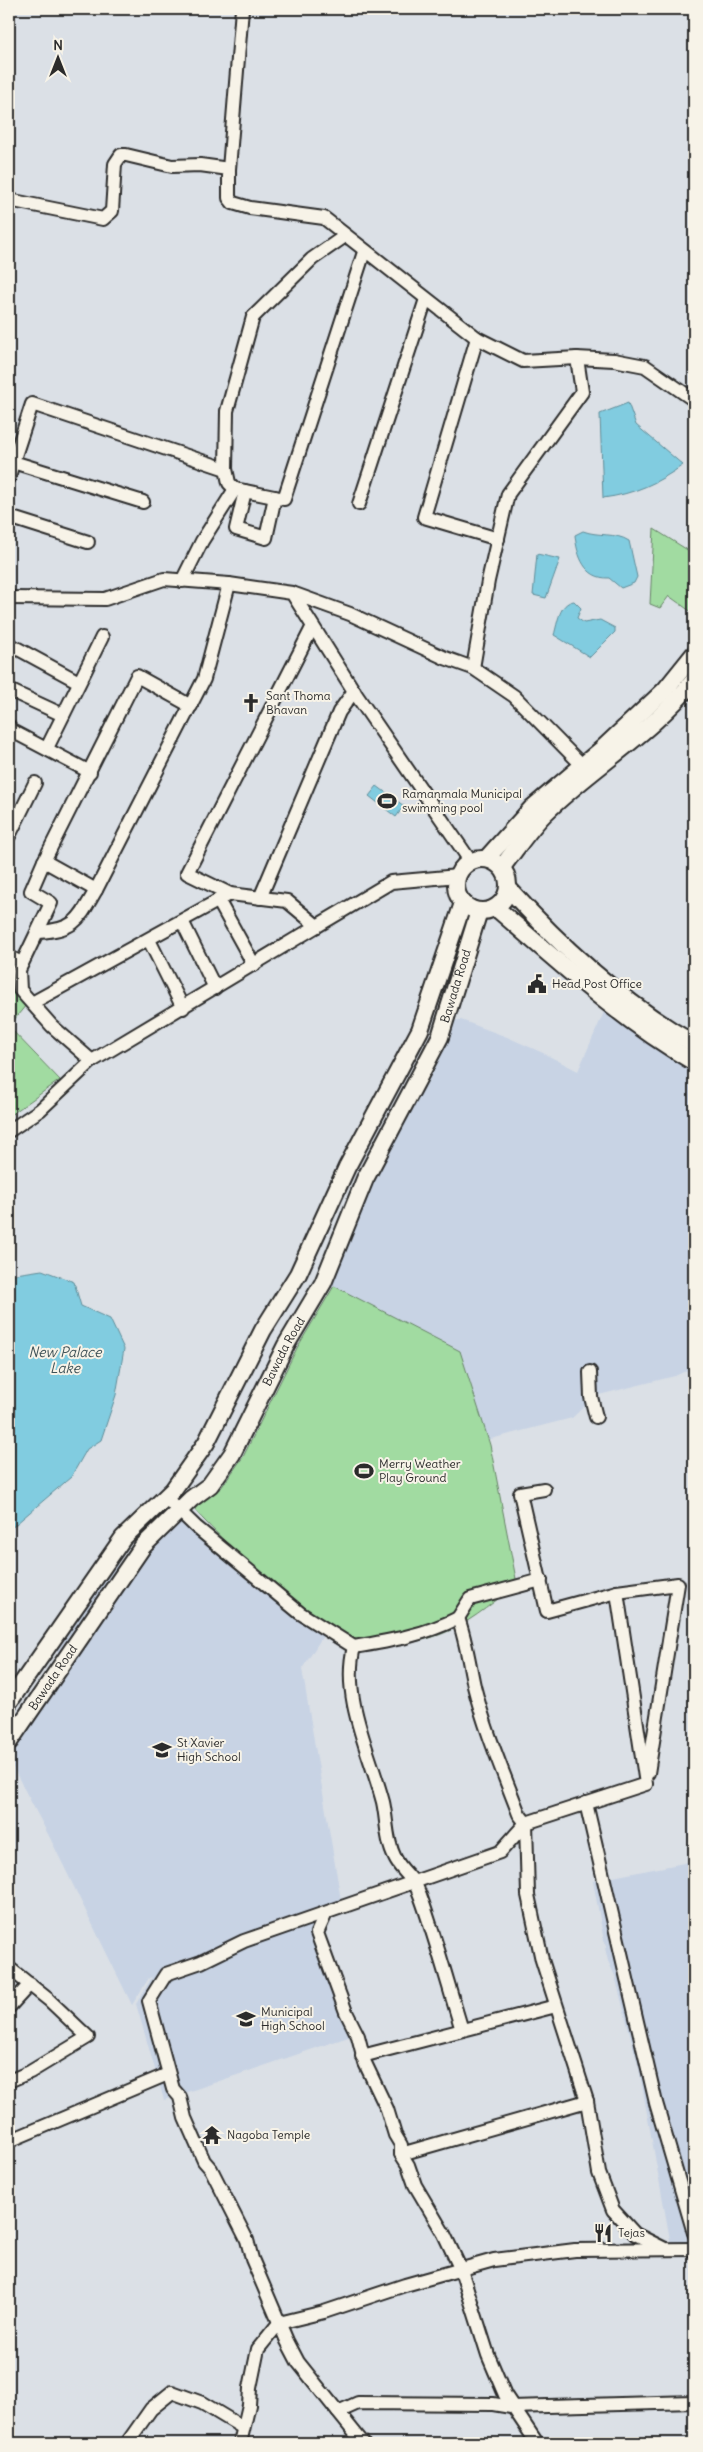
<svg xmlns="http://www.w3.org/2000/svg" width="703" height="2452" font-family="Delius,sans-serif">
<rect width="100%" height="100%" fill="#dbe0e6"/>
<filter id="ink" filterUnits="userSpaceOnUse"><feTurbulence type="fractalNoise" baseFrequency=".02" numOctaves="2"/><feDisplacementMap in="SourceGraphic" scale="10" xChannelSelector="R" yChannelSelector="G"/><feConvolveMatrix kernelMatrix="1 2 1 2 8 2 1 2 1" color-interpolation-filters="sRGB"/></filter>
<g filter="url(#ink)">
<!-- built -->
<g fill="#c8d3e4">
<path d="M608,1003L694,1062V1367L675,1376L595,1396L572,1418L479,1442L449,1348L323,1283L446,1021L461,1020L507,1037L543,1053L578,1071Z"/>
<path d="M178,1509L326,1631L302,1669L342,1906L313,1916L357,2034L164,2100L136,2004L152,1977L149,1978L132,2005L49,1836L9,1760V1741L57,1668L58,1641L104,1565L129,1564Z"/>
<path d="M694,1861V2243L671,2245L639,2069L615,1976L608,1961L605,1948L607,1945L604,1941L593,1881Z"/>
</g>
<!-- green -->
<g fill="#a1dba1" stroke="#668366">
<path d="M654,529L694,554V600L690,611L669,596L660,608L650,604Z"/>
<path d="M9,965L12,967L14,991L26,1005L9,1026Z"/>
<path d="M9,1027L60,1080L9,1116Z"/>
<path d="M334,1286L460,1351L490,1445L517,1584C496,1600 476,1618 451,1630C426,1642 393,1646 365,1650C303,1609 242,1563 192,1507L221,1488L243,1457L297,1348Z"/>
</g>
<!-- water -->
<g fill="#81cce0" stroke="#5f8c98">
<path d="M628,403L636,425L683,465C658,483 634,494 603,498L600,414Z"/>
<path d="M583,531C599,537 615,532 629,541L637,577L634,583L621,588L609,578C585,579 577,556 575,535Z"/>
<path d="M537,554L560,559L546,598L533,595Z"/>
<path d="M574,601L581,608L577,618L584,623L600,620L615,628V632L590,657L554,635C558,622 559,603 574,601Z"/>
<path d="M377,786L404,806L396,817L369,796Z"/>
<path d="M42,1270L74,1282L81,1306L110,1319L124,1349L116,1395L101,1440L87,1449L71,1477L9,1530V1275Z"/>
</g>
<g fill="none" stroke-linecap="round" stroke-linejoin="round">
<!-- minor casing -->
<g stroke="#2b2b2b" stroke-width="16">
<g id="minor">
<path d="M229,169L242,9"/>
<path d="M9,200L103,219L112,211L115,164L121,155H126L172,166L200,165L229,169V198L233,203L250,208L324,218L477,338L424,517L498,539"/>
<path d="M477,338L523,361L577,358L614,360L645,366L694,400"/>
<path d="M226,469L227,411L253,317L312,259L345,236"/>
<path d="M9,477L13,462"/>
<path d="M245,491L236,529L266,538L275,497"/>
<path d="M143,502L13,462L32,404L226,469L229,483L235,489L284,499L364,252"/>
<path d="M359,504L426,299"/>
<path d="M9,517L88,542"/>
<path d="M182,581L202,541L235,489"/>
<path d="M229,584L204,679L96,890L44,861L31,891L51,903L19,970L20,990L52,1026L92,1061L317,926"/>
<path d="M292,593L350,614L445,658L473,668L514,696L582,765"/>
<path d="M9,598L105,599L164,579L229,584L292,593L357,696L471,862"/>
<path d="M312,628L187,873L230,894L287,901L317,926L391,882L458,876"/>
<path d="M9,644L79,682"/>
<path d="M473,668L488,581L508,494L582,392L577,358"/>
<path d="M9,690L63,715"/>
<path d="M9,726L10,730L90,772"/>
<path d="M47,748L102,637"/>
<path d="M9,836L35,783"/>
<path d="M44,861L137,676L191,706"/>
<path d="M260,898L339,712L354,691"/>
<path d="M218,900L254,965"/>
<path d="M182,921L215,988"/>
<path d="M39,932C76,930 79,919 96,890"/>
<path d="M149,940L183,1008"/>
<path d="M9,957L22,963"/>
<path d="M32,1003L230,894"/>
<path d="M9,1131L40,1110L92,1061"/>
<path d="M590,1372L591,1397L596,1417"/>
<path d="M544,1489L520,1493L547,1611L617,1592L678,1584L648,1773"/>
<path d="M166,1498L196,1527L300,1613L354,1647C390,1641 425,1635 458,1618C466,1640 469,1663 474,1686C485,1730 503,1772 519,1814L526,1823L528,1895L542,1960L587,2101L599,2173L613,2210L635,2234L665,2249"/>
<path d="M458,1618L470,1599L541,1580"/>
<path d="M354,1647C341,1697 370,1753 383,1802C387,1820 386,1841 395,1858C402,1873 413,1875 420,1895C436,1939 448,1985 462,2030"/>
<path d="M586,1803L656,2103L694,2233"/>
<path d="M326,1913L317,1933L346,2012L358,2036L365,2063L387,2109L395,2135L401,2145V2154L408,2165L415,2185L444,2234L461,2270L488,2355L505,2395L537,2443"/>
<path d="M9,1968L49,2000L88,2037L30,2072L9,2081"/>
<path d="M9,2007L30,1984"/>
<path d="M362,2056L556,2006"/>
<path d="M9,2141L168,2074"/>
<path d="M401,2154L587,2101"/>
<path d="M338,2412L298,2362L287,2341L252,2259L247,2240L211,2169L204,2161L185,2118L180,2097L173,2089L149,2001L166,1974L201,1962L244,1941L500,1852L526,1823L646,1784L617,1592"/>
<path d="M127,2443L151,2409L172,2392L202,2403L242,2427"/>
<path d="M240,2443L249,2405L250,2388L258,2349L279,2323L324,2312L405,2285L494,2260L575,2250L694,2249"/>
<path d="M363,2443L338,2412L358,2403L493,2404L511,2407L694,2402"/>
</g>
</g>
<!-- major casing -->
<g stroke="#2b2b2b" stroke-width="20">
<g id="major">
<circle cx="482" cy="885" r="26"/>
<path d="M486,859L532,808L602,749L665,690L694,654"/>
<path d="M502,867C516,849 529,829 545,813C593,766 652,733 694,680"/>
<path d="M509,889C563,949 624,1004 694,1044"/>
<path d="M496,908C560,963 621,1020 694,1062"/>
<path d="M9,1702L123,1538L173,1490L206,1443L263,1330L298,1274L347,1167L420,1030L463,903"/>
<path id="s1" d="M9,1742L143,1546L191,1499L210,1485L232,1454L286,1345L323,1283L365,1179L440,1037L479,911"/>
</g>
</g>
<!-- minor -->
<use href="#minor" stroke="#f7f3e8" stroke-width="12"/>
<!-- major -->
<use href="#major" stroke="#f7f3e8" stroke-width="16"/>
</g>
</g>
<!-- icons -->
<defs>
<g id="church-bare" transform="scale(1.5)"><path d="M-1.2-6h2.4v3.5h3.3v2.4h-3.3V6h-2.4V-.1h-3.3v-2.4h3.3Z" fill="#2b2b2b" stroke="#f7f3e8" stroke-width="2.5" paint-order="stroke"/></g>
<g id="stadium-bare" transform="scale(1.5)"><path d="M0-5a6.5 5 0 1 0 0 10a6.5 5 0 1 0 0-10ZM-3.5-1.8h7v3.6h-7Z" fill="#2b2b2b" stroke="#f7f3e8" stroke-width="2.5" paint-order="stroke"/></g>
<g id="civic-bare" transform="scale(1.5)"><path d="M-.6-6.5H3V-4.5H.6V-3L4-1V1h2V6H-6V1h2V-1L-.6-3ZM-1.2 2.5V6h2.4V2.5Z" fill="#2b2b2b" stroke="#f7f3e8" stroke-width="2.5" paint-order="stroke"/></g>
<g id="school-bare" transform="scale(1.5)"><path d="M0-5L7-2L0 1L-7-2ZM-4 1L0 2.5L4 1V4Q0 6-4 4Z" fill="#2b2b2b" stroke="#f7f3e8" stroke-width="2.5" paint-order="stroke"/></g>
<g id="temple-bare" transform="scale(1.5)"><path d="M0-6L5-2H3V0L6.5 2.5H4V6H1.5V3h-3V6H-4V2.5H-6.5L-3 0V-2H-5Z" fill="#2b2b2b" stroke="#f7f3e8" stroke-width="2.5" paint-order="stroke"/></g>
<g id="restaurant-bare" transform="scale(1.5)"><path d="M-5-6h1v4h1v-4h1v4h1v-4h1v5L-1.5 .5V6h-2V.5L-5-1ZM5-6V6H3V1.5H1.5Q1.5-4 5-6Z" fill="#2b2b2b" stroke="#f7f3e8" stroke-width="2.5" paint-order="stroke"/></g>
</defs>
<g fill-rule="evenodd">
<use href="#church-bare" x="251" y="703"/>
<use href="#stadium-bare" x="387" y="801"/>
<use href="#civic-bare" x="537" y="984"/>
<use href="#stadium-bare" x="364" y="1471"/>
<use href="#school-bare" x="162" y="1750"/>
<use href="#school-bare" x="246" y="2019"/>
<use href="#temple-bare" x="212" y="2135"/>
<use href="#restaurant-bare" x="603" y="2233"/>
</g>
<g text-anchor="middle" stroke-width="4" stroke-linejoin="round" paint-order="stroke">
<!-- poi labels -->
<g font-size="12" fill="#2b2b2b" stroke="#f7f3e8" text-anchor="start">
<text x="266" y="700">Sant Thoma<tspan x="266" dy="14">Bhavan</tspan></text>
<text x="402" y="798">Ramanmala Municipal<tspan x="402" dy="14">swimming pool</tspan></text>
<text x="552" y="988">Head Post Office</text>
<text x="379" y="1468">Merry Weather<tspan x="379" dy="14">Play Ground</tspan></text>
<text x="177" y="1747">St Xavier<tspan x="177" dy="14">High School</tspan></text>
<text x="261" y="2016">Municipal<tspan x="261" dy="14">High School</tspan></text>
<text x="227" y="2139">Nagoba Temple</text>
<text x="618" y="2237">Tejas</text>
</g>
<!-- street labels -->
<g font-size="12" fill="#2b2b2b" stroke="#f7f3e8">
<text dy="4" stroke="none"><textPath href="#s1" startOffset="886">Bawada Road</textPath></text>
<text dy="4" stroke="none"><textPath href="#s1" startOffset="481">Bawada Road</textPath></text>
<text dy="4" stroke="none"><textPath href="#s1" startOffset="78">Bawada Road</textPath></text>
</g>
<!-- water labels -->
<g font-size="14" font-style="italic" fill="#405358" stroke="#f7f3e8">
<text x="65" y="1357">New Palace<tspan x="65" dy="16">Lake</tspan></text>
</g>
</g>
<!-- margin -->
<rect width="703" height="2452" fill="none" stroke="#f7f3e8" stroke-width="30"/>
<rect x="15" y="15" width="673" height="2422" fill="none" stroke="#2b2b2b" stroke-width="2" filter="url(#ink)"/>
<!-- north arrow -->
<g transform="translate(58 58)" stroke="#f7f3e8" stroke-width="4" paint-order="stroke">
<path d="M0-4L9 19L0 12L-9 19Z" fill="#2b2b2b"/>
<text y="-8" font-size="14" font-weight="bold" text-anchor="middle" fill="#2b2b2b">N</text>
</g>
</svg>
